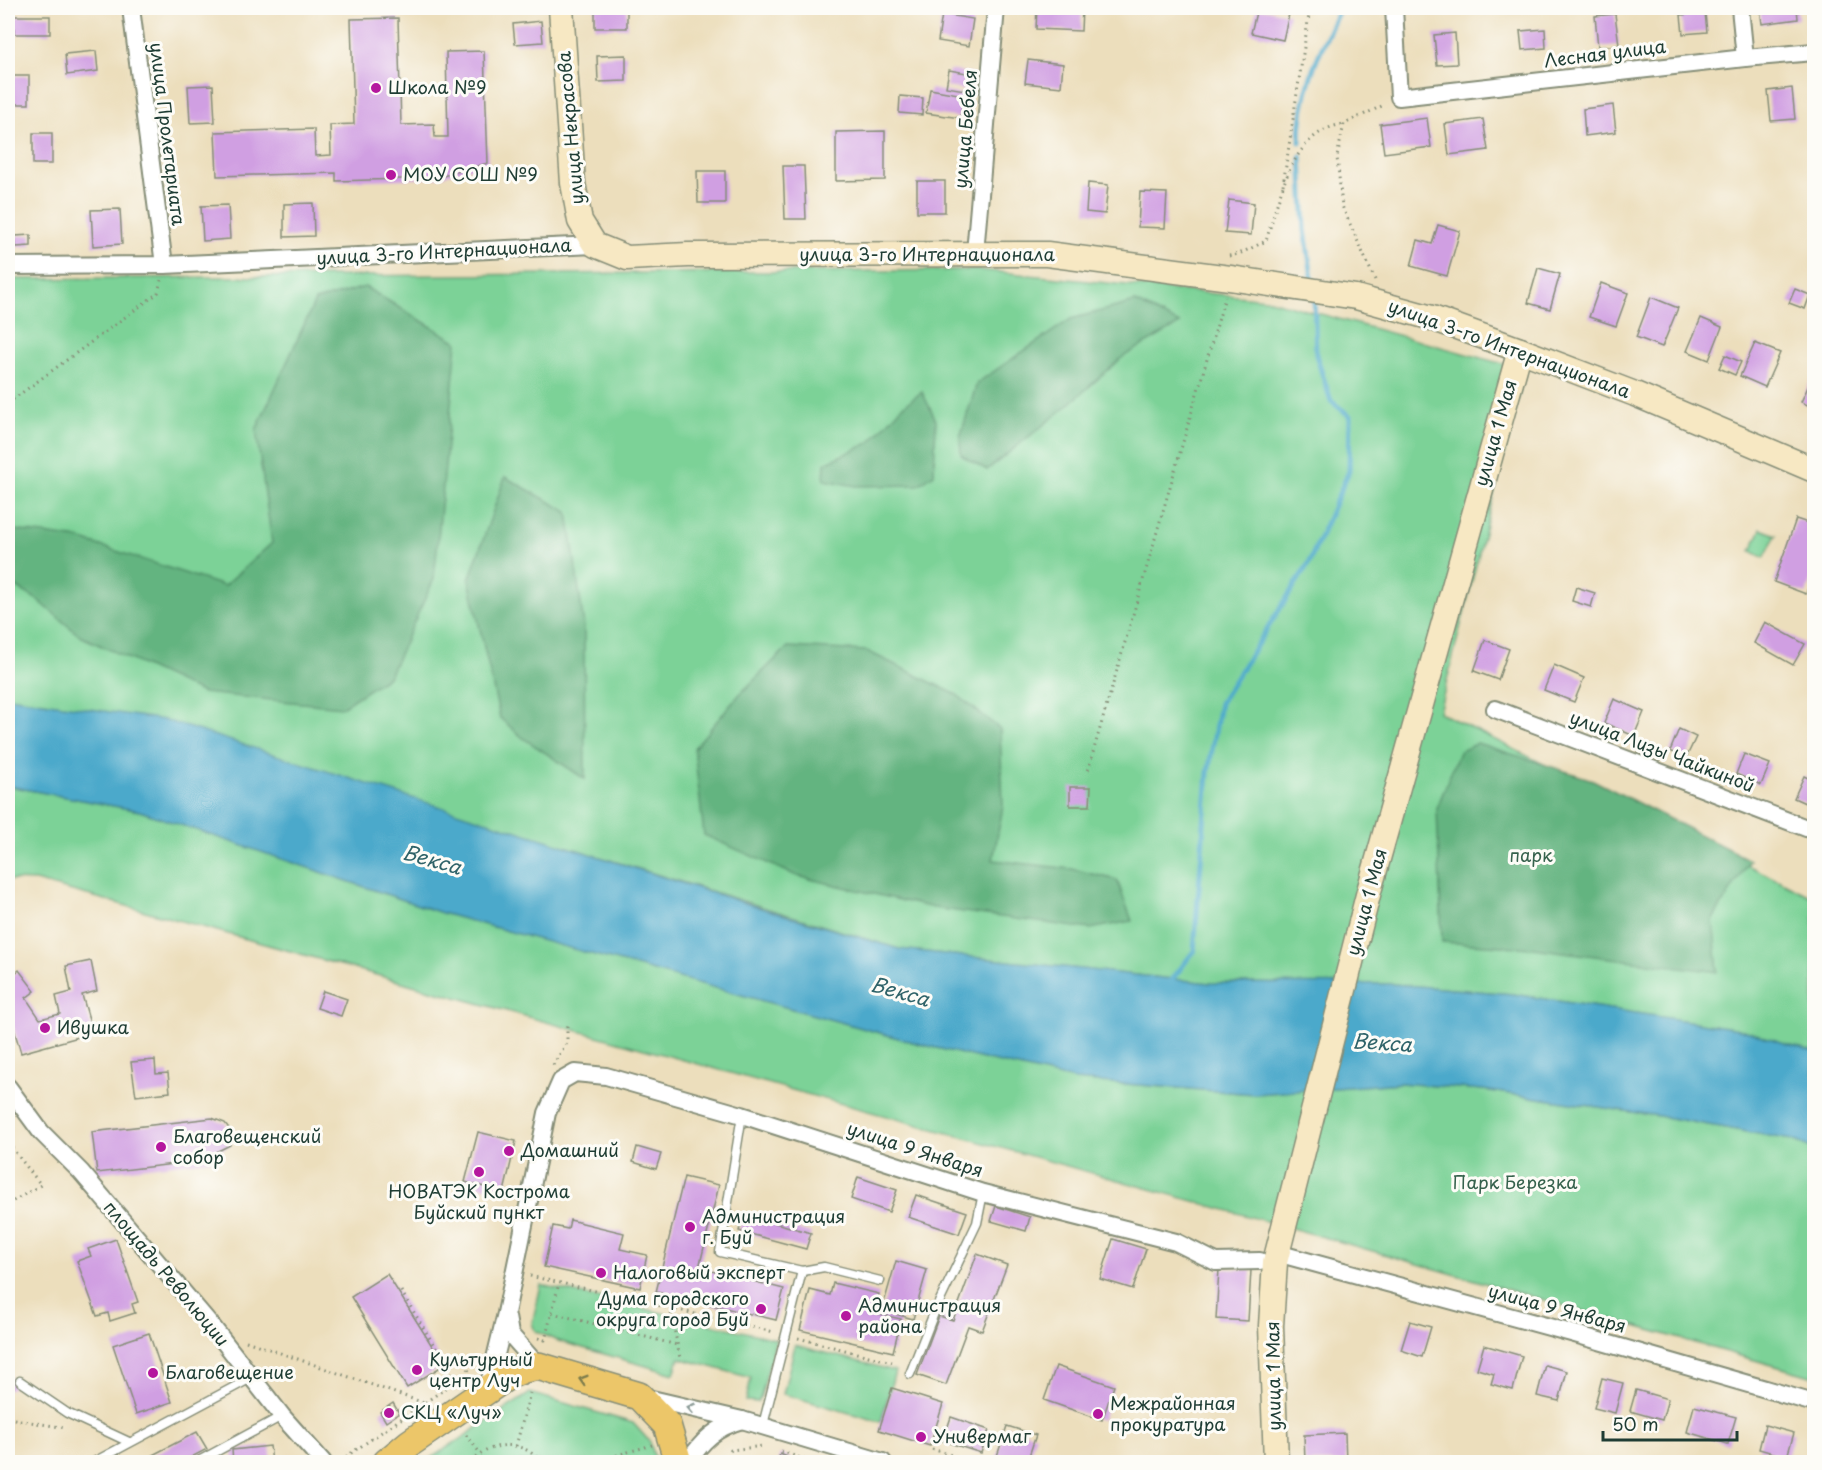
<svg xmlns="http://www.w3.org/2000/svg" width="1822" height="1470" font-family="'Playpen Sans',sans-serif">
<rect width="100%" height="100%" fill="#fdfcf7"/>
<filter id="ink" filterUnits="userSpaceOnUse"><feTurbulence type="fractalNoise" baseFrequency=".0167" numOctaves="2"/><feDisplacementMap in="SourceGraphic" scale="12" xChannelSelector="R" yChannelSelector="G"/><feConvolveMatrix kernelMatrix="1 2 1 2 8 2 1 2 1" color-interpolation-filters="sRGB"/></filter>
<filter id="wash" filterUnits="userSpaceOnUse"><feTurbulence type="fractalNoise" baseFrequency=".008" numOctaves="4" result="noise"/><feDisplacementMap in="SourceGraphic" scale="24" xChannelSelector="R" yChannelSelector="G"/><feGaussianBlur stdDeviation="1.35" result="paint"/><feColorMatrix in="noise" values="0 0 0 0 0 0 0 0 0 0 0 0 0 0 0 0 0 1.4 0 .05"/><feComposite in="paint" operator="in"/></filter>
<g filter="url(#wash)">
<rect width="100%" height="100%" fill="#ecdebc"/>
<!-- green -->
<g fill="#7bd297" stroke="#4d8866" stroke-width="1.5">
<path d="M980,270L1266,299L1525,370L1439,712L1814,898V1052L1739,1029L1513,994L1392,984L1209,983L899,949L432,805L50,703L8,697V279Z"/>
<path d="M1761,529L1776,535L1764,558L1751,551Z"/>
<path d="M8,786L140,811L442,913L924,1045L1074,1080L1255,1094L1401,1083L1483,1090L1659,1116L1792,1140L1814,1149V1377L1327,1238L91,896L35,881L8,880Z"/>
<path d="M541,1285L776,1339L761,1396L758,1402L746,1401L751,1378L679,1358L674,1374L555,1340L535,1331L532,1324Z"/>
<path d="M795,1345L895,1371L881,1422L783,1394Z"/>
<path d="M530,1393L633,1423L650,1442L656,1462H425Z"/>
</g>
<!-- forest -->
<g fill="#64b480" stroke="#42785a" stroke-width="1.5">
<path d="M365,287L457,342L434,579L389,676L342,707L203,693L80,636L38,600L8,582V529L79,539L224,586L272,543L256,430L315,301Z"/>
<path d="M1135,302L1180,324L1124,356L1066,407L987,470L961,455L960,437L977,383L1071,319Z"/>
<path d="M922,392L936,420L934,474L918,485L856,486L824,480L825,463L869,443L903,406Z"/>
<path d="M505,477L568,512L584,626L585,779L523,738L500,718L469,580Z"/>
<path d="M788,647L867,651L957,695L1000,729L1003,806L993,860L1072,869L1117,880L1132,921L1090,929L934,908L797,876L704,835L694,748L739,695Z"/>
<path d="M1477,743L1593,780L1750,860L1713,919L1718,972L1533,948L1442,942L1437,808L1459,752Z"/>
</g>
<!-- water -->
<path fill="#4ca9cb" stroke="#367380" stroke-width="1.5" d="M8,697L165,720L761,908L899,949L1209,983L1392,984L1513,994L1739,1029L1814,1052V1149L1792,1140L1659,1116L1483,1090L1401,1083L1255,1094L1074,1080L924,1045L442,913L140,811L8,786Z"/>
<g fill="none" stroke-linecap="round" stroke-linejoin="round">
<!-- stream -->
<g stroke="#4ca9cb" stroke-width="5">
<path d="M1300,142C1300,90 1319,53 1340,8"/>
<path d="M1301,156L1305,230L1313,285"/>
<path d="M1168,985L1194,951L1208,773L1220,703L1309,563L1349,471L1350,416L1331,401L1316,355L1314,297"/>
</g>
</g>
<g id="blocks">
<!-- building -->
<g fill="#d09fe2">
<rect x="595" y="8" width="32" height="20"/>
<path d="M1037,8H1082L1081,31L1036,29Z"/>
<path d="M1257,8L1289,14L1283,40L1251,33Z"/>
<path d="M1760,8H1797L1798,19L1762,24Z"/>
<path d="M1705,13L1707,32L1683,34L1681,15Z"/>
<path d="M942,14L973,19L969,46L938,41Z"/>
<path d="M1615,14L1619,45L1598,47L1595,16Z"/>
<rect x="14" y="16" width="36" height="18"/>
<path d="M398,18L401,125L434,124L435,137H448L446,52L484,51L488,163L436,178L336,181V173L217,176L215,132L314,129L315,156L331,155L330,125L354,124L351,19Z"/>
<path d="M541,21L543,42L515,44L513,24Z"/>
<path d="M1545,29L1546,48L1522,50L1520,31Z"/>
<path d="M1455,33L1457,64L1437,65L1434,35Z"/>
<path d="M96,51L98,71L67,75L65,54Z"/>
<path d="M626,55V81L598,82L597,56Z"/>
<path d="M1028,60L1063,64L1061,87L1025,83Z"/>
<path d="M949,70L973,74L971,91L946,87Z"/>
<rect x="8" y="76" width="21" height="28"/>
<path d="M213,85L215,122L190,123L188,86Z"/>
<path d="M1792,88L1795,119L1771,121L1768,91Z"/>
<path d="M930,89L964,95L960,118L926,113Z"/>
<path d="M900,96L923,98L922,115L899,113Z"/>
<path d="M1613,105L1616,132L1585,136L1583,109Z"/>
<path d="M1427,118L1431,147L1384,153L1380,124Z"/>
<path d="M1483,119L1488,150L1449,155L1445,124Z"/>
<path d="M885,131V180L836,181V132Z"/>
<rect x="33" y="133" width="19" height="31"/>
<path d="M783,166H804L806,219H785Z"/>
<path d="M697,171H725V203H698Z"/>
<rect x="917" y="181" width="28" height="31"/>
<path d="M1088,183L1108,185L1105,214L1086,212Z"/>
<path d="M1140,192L1167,193L1165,228L1138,227Z"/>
<path d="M1229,200L1254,203L1251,235L1225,233Z"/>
<path d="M313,203L314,236L284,237V204Z"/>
<path d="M228,205L230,239L203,241L201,206Z"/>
<path d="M120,209L122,244L93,246L91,210Z"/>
<path d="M1438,225L1460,231L1447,276L1411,266L1418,240L1432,244Z"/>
<path d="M31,235V246L16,247L15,236Z"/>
<path d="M1538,268L1560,274L1550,309L1528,303Z"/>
<path d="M1601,283L1628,293L1616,326L1589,317Z"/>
<path d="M1795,289L1810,295L1805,309L1789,303Z"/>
<path d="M1651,297L1678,308L1662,347L1636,337Z"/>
<path d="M1701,318L1722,327L1709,360L1687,351Z"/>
<path d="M1755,343L1780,353L1765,387L1740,376Z"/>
<path d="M1725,355L1741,362L1735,375L1719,368Z"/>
<path d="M1814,374V408L1801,402Z"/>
<path d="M1796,519L1814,525V570L1806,594L1774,582Z"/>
<path d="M1576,587L1595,593L1591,607L1572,601Z"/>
<path d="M1765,622L1805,644L1793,665L1754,643Z"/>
<path d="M1485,640L1509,649L1498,680L1474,671Z"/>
<path d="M1554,665L1584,678L1574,702L1544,690Z"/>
<path d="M1614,699L1644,712L1634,736L1604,723Z"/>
<path d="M1679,729L1696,737L1686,758L1670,751Z"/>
<path d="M1744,754L1770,764L1761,785L1736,774Z"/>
<path d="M1804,776L1814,781V807L1794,798Z"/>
<path d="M1070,787H1091L1090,806H1070Z"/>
<path d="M91,961L97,991L82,995L93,1033L21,1053L13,1026L8,1018V979L19,970L35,991L26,998L40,1019L60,1014L56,996L71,992L66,966Z"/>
<path d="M323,991L347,999L341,1016L317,1008Z"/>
<path d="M155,1060L156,1074L168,1073L170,1092L136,1096L131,1062Z"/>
<path d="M212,1118L225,1123L231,1131L230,1145L216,1152L217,1159L97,1173L92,1132Z"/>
<path d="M478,1132L516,1141L504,1192L465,1182Z"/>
<path d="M637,1147L661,1154L656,1169L633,1162Z"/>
<path d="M684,1177L719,1185L699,1268L784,1289L776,1320L656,1292Z"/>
<path d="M858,1177L897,1190L889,1212L851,1199Z"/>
<path d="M916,1195L967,1212L959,1234L908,1217Z"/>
<path d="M996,1206L1030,1217L1026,1231L991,1221Z"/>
<path d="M744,1214L811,1233L806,1249L739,1231Z"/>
<path d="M570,1220L624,1233L620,1249L647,1255L640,1288L544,1267L553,1226L568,1229Z"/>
<path d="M116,1239L138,1302L132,1304L135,1313L110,1321L108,1313L97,1316L77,1261L91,1256L88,1249Z"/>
<path d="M1113,1239L1146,1249L1133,1289L1100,1279Z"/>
<path d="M977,1254L1007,1265L982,1331L968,1326L946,1385L917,1375L939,1316L953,1320Z"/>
<path d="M896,1261L927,1270L913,1319L882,1310Z"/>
<path d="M1219,1269L1251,1270L1248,1321L1216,1319Z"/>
<path d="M387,1274L444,1365L407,1388L351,1297Z"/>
<path d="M833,1283L879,1294L874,1313L901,1319L893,1352L800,1330L810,1290L830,1295Z"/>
<path d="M1410,1321L1431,1327L1422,1357L1401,1350Z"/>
<path d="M149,1333L172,1402L136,1414L113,1345Z"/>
<path d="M1484,1345L1522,1356L1513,1390L1491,1384L1494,1374L1477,1369Z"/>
<path d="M1545,1365L1567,1371L1559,1401L1537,1396Z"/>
<path d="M1056,1366L1114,1386L1102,1420L1044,1400Z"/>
<path d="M8,1370L14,1387L8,1390Z"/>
<path d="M1602,1378L1623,1383L1615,1413L1594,1408Z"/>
<path d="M892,1388L943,1404L930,1446L879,1430Z"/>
<path d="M1636,1390L1668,1399L1662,1420L1630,1411Z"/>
<path d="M393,1403L399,1413L386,1422L380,1412Z"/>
<path d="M1694,1406L1736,1417L1728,1444L1687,1432Z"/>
<path d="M951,1417L989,1430L981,1453L943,1441Z"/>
<path d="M1765,1425L1794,1433L1787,1457L1759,1449Z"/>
<path d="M1007,1426L1036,1435L1027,1462H995Z"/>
<path d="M197,1432L207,1449L182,1462H139Z"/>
<path d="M1345,1433L1346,1462H1305L1304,1435Z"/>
<path d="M270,1446L272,1462H233L232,1450Z"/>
<path d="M780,1454L792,1459L791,1462H777Z"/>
<path d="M1123,1457L1138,1462H1121Z"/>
</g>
</g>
</g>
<g filter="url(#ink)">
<use href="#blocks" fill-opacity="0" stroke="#868e78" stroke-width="1.5"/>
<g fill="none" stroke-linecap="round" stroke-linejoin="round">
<!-- lane casing -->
<g stroke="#868e78" stroke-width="11">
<g id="lane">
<path d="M742,1115L720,1252L802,1271L824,1267L880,1281"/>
<path d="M910,1374L934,1313L977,1223L983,1193"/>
<path d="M20,1381L67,1413L129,1442"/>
<path d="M763,1425L802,1271"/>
<path d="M94,1462L251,1378"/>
<path d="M197,1462L282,1416"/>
</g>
</g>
<!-- street casing -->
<g stroke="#868e78" stroke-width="20">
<g id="street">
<path d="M131,8L164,265"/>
<path d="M1394,8L1399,97L1745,58L1814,52"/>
<path d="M1740,8L1745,58"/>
<path d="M975,253L996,8"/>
<path d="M8,266L164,265L595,245"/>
<path d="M1495,709L1814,831"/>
<path d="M8,1087L41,1132L81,1172L211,1325L282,1416L323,1462"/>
<path d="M1288,1256L1575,1334L1814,1403"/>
<path d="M507,1317L510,1334L538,1366"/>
<path d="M484,1389L490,1379L506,1313L547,1113L561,1081L575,1073L606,1076L742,1115L983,1193L1176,1242L1216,1262L1260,1261"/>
<path d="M643,1397L742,1420L883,1462"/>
<path d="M688,1462C702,1441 716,1427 742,1420"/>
</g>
</g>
<!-- secondary casing -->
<g stroke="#868e78" stroke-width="27">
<g id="secondary">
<path d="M561,8L573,183L580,221L595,245L627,258L688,255L1047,254L1230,278L1356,297L1432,318L1520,350L1635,394L1814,470"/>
<path d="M1276,1462L1271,1326L1275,1262L1369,891L1520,350"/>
</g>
</g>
<!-- primary casing -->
<g stroke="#868e78" stroke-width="30">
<path id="primary" d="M387,1462L410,1443L509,1375L524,1369L538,1366L639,1396L667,1425L678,1462"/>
</g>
<!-- path -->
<g stroke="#868e78" stroke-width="3" stroke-dasharray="1.5 4.5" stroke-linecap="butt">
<path d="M1283,185L1310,8"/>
<path d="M1229,256L1239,254L1266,241C1280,197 1291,131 1344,124"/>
<path d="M1375,280L1342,206L1337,157L1344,124L1384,105"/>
<path d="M8,403L158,293L161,280"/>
<path d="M1088,770L1225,297"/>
<path d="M553,1065L567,1043V1021"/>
<path d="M8,1143L41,1185L8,1204"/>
<path d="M530,1276L774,1332"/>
<path d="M401,1291L456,1381"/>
<path d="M670,1308L680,1358"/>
<path d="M552,1313L677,1345"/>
<path d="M538,1338L545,1340L559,1283"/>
<path d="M798,1338L892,1362"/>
<path d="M246,1341L424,1403"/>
<path d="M8,1418L65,1428"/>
<path d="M466,1435L480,1453"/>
<path d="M516,1446L530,1393"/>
<path d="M932,1449L974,1462"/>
<path d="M781,1451L811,1462"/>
<path d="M341,1460L465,1375L476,1359"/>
<path d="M471,1462C491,1442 521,1438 541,1462"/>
<path d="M593,1462L652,1445"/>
<path d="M725,1462L731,1450L763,1446"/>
</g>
<!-- lane -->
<use href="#lane" stroke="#fff" stroke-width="8"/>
<!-- street -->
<use href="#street" stroke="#fff" stroke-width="16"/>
<!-- secondary -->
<use href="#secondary" stroke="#f7e8c3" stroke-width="24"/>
<!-- primary -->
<use href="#primary" stroke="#ecc669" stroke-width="27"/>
</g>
<!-- one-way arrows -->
<defs><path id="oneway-chevron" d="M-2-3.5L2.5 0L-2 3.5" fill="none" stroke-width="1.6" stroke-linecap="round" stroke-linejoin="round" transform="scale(1.5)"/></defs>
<use stroke="#7b7b4c" href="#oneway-chevron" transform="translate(583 1380) rotate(-163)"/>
<use stroke="#8f9e9a" href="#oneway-chevron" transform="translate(691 1408) rotate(-167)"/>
</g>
<!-- markers -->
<g fill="#b5179e" stroke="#fdfcf7" stroke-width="2">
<circle cx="376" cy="88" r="6"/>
<circle cx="391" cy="175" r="6"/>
<circle cx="45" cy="1028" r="6"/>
<circle cx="161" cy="1147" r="6"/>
<circle cx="509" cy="1151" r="6"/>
<circle cx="479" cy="1172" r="6"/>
<circle cx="690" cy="1227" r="6"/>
<circle cx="601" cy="1273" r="6"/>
<circle cx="761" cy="1309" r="6"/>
<circle cx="846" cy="1316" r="6"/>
<circle cx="417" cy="1370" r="6"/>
<circle cx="153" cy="1373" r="6"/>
<circle cx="389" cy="1413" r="6"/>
<circle cx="1098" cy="1414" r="6"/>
<circle cx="921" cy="1437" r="6"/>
</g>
<g text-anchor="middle" stroke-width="6" stroke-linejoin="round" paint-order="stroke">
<!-- street labels -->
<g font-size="18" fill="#1f3d34" stroke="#fdfcf7">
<text transform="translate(1605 54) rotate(-7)" y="6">Лесная улица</text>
<text transform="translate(571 128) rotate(-95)" y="6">улица Некрасова</text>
<text transform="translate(966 129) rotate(-85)" y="6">улица Бебеля</text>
<text transform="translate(167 134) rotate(83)" y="6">улица Пролетариата</text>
<text transform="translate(444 252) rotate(-3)" y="6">улица 3-го Интернационала</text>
<text x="927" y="261">улица 3-го Интернационала</text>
<text transform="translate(1509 349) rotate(20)" y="6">улица 3-го Интернационала</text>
<text transform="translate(1496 433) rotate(-74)" y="6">улица 1 Мая</text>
<text transform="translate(1662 752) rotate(21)" y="6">улица Лизы Чайкиной</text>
<text transform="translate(1367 902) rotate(-75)" y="6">улица 1 Мая</text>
<text transform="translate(915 1150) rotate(18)" y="6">улица 9 Января</text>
<text transform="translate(166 1274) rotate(50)" y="6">площадь Революции</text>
<text transform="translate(1557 1309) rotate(15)" y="6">улица 9 Января</text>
<text transform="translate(1274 1376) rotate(-91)" y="6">улица 1 Мая</text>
</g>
<!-- poi labels -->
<g font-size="18" fill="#1f3d34" stroke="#fdfcf7" text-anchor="start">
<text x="388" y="94">Школа №9</text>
<text x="403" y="181">МОУ СОШ №9</text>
<text x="57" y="1034">Ивушка</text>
<text x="173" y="1143">Благовещенский<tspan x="173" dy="21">собор</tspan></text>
<text x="521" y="1157">Домашний</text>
<text x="479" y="1198" text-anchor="middle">НОВАТЭК Кострома<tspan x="479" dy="21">Буйский пункт</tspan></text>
<text x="702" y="1223">Администрация<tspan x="702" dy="21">г. Буй</tspan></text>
<text x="613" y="1279">Налоговый эксперт</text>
<text x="749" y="1305" text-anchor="end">Дума городского<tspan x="749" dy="21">округа город Буй</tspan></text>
<text x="858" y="1312">Администрация<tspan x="858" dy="21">района</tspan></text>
<text x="429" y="1366">Культурный<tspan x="429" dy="21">центр Луч</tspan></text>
<text x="165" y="1379">Благовещение</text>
<text x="1110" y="1410">Межрайонная<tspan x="1110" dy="21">прокуратура</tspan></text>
<text x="401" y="1419">СКЦ «Луч»</text>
<text x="933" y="1443">Универмаг</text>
</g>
<!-- park labels -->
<g font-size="18" fill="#36624d" stroke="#fdfcf7">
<text x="1531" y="862">парк</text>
<text x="1515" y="1189">Парк Березка</text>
</g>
<!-- water labels -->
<g font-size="20" font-style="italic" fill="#2f6369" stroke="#fdfcf7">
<text transform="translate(432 860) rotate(16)" y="7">Векса</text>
<text transform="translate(900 992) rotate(16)" y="7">Векса</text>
<text transform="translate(1382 1043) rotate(4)" y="7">Векса</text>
</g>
</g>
<!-- margin -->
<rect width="1822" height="1470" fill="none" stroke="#fdfcf7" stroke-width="30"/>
<!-- scale -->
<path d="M1603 1431v9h134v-9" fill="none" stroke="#1f3d34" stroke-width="3"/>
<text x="1612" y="1431" font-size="18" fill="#1f3d34" stroke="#fdfcf7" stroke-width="4.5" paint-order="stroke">50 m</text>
</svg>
